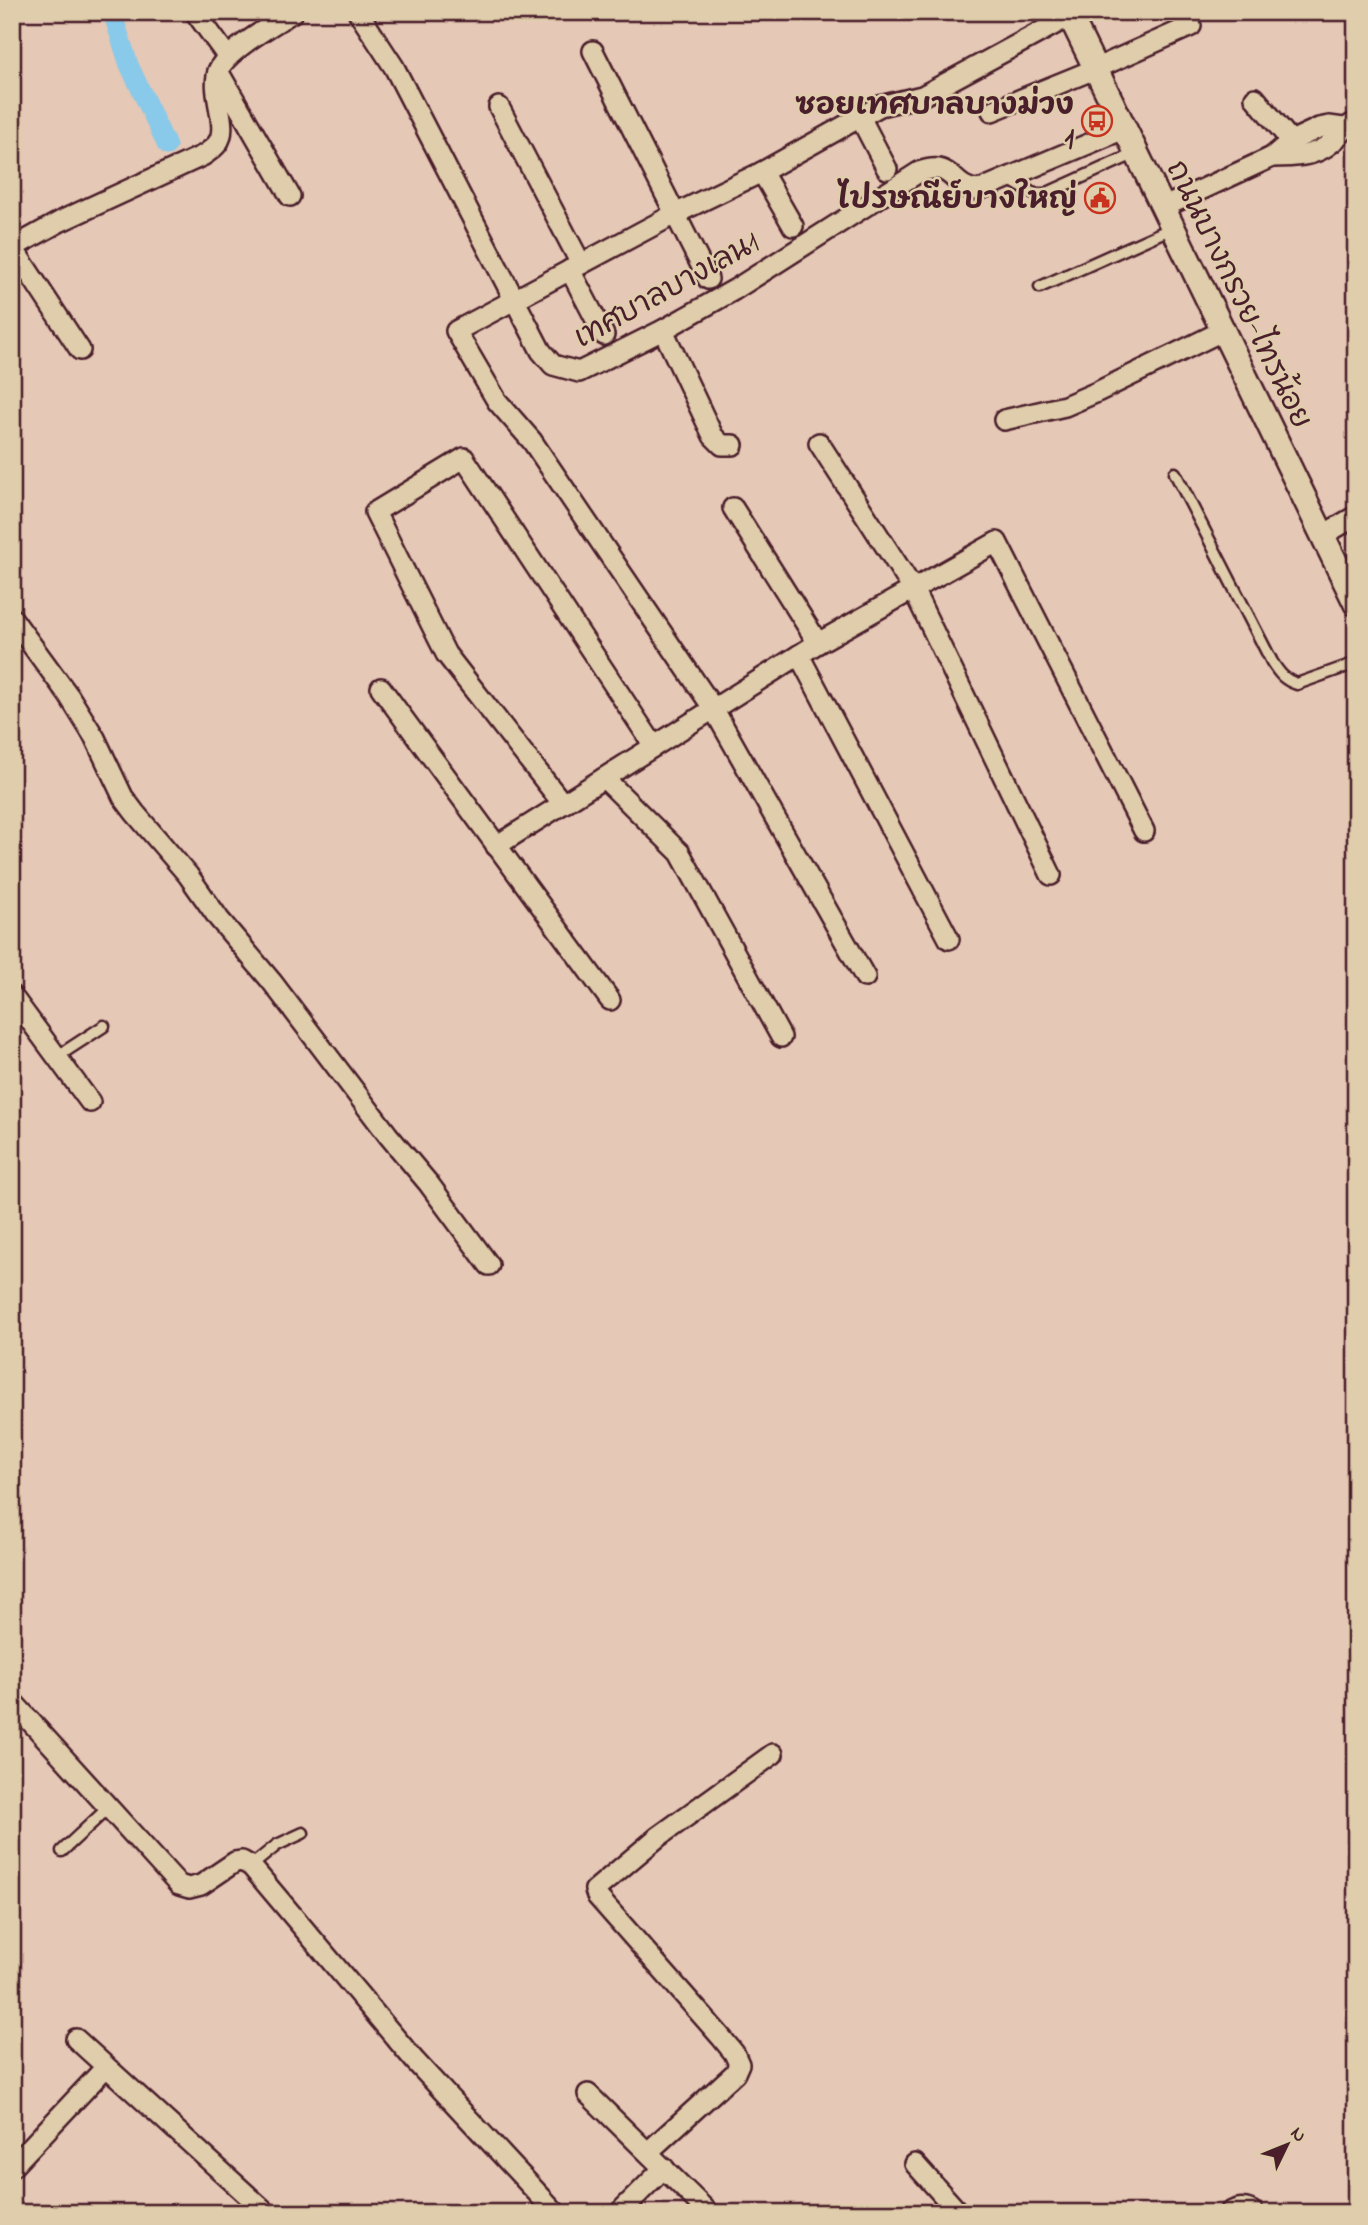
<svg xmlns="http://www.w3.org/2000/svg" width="1368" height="2225" font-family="'Indie Flower','Playpen Sans Thai',sans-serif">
<rect width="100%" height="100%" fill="#e5c8b6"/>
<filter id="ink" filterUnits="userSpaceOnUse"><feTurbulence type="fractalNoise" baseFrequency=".0143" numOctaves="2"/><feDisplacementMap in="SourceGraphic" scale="14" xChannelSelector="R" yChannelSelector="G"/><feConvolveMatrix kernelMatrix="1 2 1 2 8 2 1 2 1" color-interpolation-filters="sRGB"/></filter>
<g filter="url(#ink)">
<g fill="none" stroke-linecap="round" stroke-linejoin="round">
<!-- canal -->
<path stroke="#89c9e9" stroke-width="19" d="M112,12L129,65L167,146"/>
<!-- service casing -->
<g stroke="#4a1f2b" stroke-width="15">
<g id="service">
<path d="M1008,179L1034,194H1045L1136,153"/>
<path d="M1040,287L1172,228"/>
<path d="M1175,473L1272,662C1279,673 1284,680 1297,684L1356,663"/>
<path d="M58,1056L104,1026"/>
<path d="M62,1851L108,1808"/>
<path d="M251,1866L277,1845L303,1833"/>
</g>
</g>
<!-- minor casing -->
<g stroke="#4a1f2b" stroke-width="24">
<g id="minor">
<path d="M195,12L227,56"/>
<path d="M358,12L394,67L541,351L553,365L579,372L663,330L734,290L919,172C955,159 950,189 979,190L1124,129"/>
<path d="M593,51L708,279"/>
<path d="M218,71L290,196"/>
<path d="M1255,98L1291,141L1296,153"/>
<path d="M499,107L581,264"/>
<path d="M992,111L1095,69L1191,26"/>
<path d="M860,117L887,169"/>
<path d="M1272,157C1292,157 1315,157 1331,143C1342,135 1342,128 1356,122"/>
<path d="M762,172L793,226"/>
<path d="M1162,208L1272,157L1291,141L1319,128L1329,126L1343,128"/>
<path d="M12,248L61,221L204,155C208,152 214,148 217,144C231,127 209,92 219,69C229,49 273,25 293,12"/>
<path d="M13,248L80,350"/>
<path d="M570,270L604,335"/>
<path d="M663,330L713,436L722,445H733"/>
<path d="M1004,420L1065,406L1095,393L1222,331"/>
<path d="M819,443L913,589L1051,875"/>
<path d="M733,508L818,643"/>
<path d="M1323,535L1356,516"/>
<path d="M12,618L69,696L95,738L123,797L135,813L188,875L219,919L272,982L388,1135L429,1184L489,1265"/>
<path d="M799,655L949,939"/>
<path d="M381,688L610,1000"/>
<path d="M604,778L680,853L781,1037"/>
<path d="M563,804L446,654L375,512L464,458L654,746"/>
<path d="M496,846L818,643L997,542L1144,831"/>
<path d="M865,977L713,708L532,441L497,401L456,331L675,214L762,172L880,106L922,96L1070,16"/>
<path d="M12,996L90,1102"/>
<path d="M12,1701L179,1885L189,1888L201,1885L235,1862L242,1861L251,1866L415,2061L556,2213"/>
<path d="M76,2039L267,2213"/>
<path d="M588,2094L709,2213"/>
<path d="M648,2152L735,2073L739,2064L734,2053L721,2037L597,1896L595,1890L658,1837L773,1754"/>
<path d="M915,2164L959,2213"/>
<path d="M12,2167L106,2067"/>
<path d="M619,2213L664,2168"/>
<path d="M1229,2213C1237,2208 1246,2206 1254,2213"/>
</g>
</g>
<!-- tertiary casing -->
<g stroke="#4a1f2b" stroke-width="28">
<path id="tertiary" d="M1068,12L1356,604"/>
</g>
<!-- service -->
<use href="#service" stroke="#dfcdab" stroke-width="10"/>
<!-- minor -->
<use href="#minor" stroke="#dfcdab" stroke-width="19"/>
<!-- tertiary -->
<use href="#tertiary" stroke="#dfcdab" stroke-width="23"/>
</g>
</g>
<!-- icons -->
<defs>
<g id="bus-ring" transform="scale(1.575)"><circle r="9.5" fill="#dfcdab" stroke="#c8321e" stroke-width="1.5"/><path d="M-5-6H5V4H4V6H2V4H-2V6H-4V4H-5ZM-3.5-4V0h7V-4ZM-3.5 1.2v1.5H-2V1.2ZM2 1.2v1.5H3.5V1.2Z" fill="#c8321e"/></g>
<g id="civic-ring" transform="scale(1.575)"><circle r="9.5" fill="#dfcdab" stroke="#c8321e" stroke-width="1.5"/><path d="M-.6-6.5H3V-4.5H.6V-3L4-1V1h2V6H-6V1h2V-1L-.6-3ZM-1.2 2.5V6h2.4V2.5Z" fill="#c8321e"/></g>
</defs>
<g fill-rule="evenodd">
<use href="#bus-ring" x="1097" y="121"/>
<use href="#civic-ring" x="1100" y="198"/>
</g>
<g text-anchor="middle" stroke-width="5" stroke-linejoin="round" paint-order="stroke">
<!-- poi labels -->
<g font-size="30" font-weight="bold" fill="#4a1f2b" stroke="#dfcdab" text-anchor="end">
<text x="1074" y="114">ซอยเทศบาลบางม่วง<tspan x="1074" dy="34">1</tspan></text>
<text x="1077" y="208">ไปรษณีย์บางใหญ่</text>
</g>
<!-- street labels -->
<g font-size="30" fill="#4a1f2b" stroke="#dfcdab">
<text transform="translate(666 289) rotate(-29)" y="10">เทศบาลบางเลน1</text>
<text transform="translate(1240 294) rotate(64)" y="10">ถนนบางกรวย-ไทรน้อย</text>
</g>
</g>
<!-- margin -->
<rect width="1368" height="2225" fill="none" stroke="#dfcdab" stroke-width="42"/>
<rect x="21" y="21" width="1326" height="2183" fill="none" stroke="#4a1f2b" stroke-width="2.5" filter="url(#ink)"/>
<!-- north arrow -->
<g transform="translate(1287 2145) rotate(47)" stroke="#dfcdab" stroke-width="5" paint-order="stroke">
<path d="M0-5L12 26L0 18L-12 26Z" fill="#4a1f2b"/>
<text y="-10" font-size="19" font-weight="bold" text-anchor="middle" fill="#4a1f2b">N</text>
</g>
</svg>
